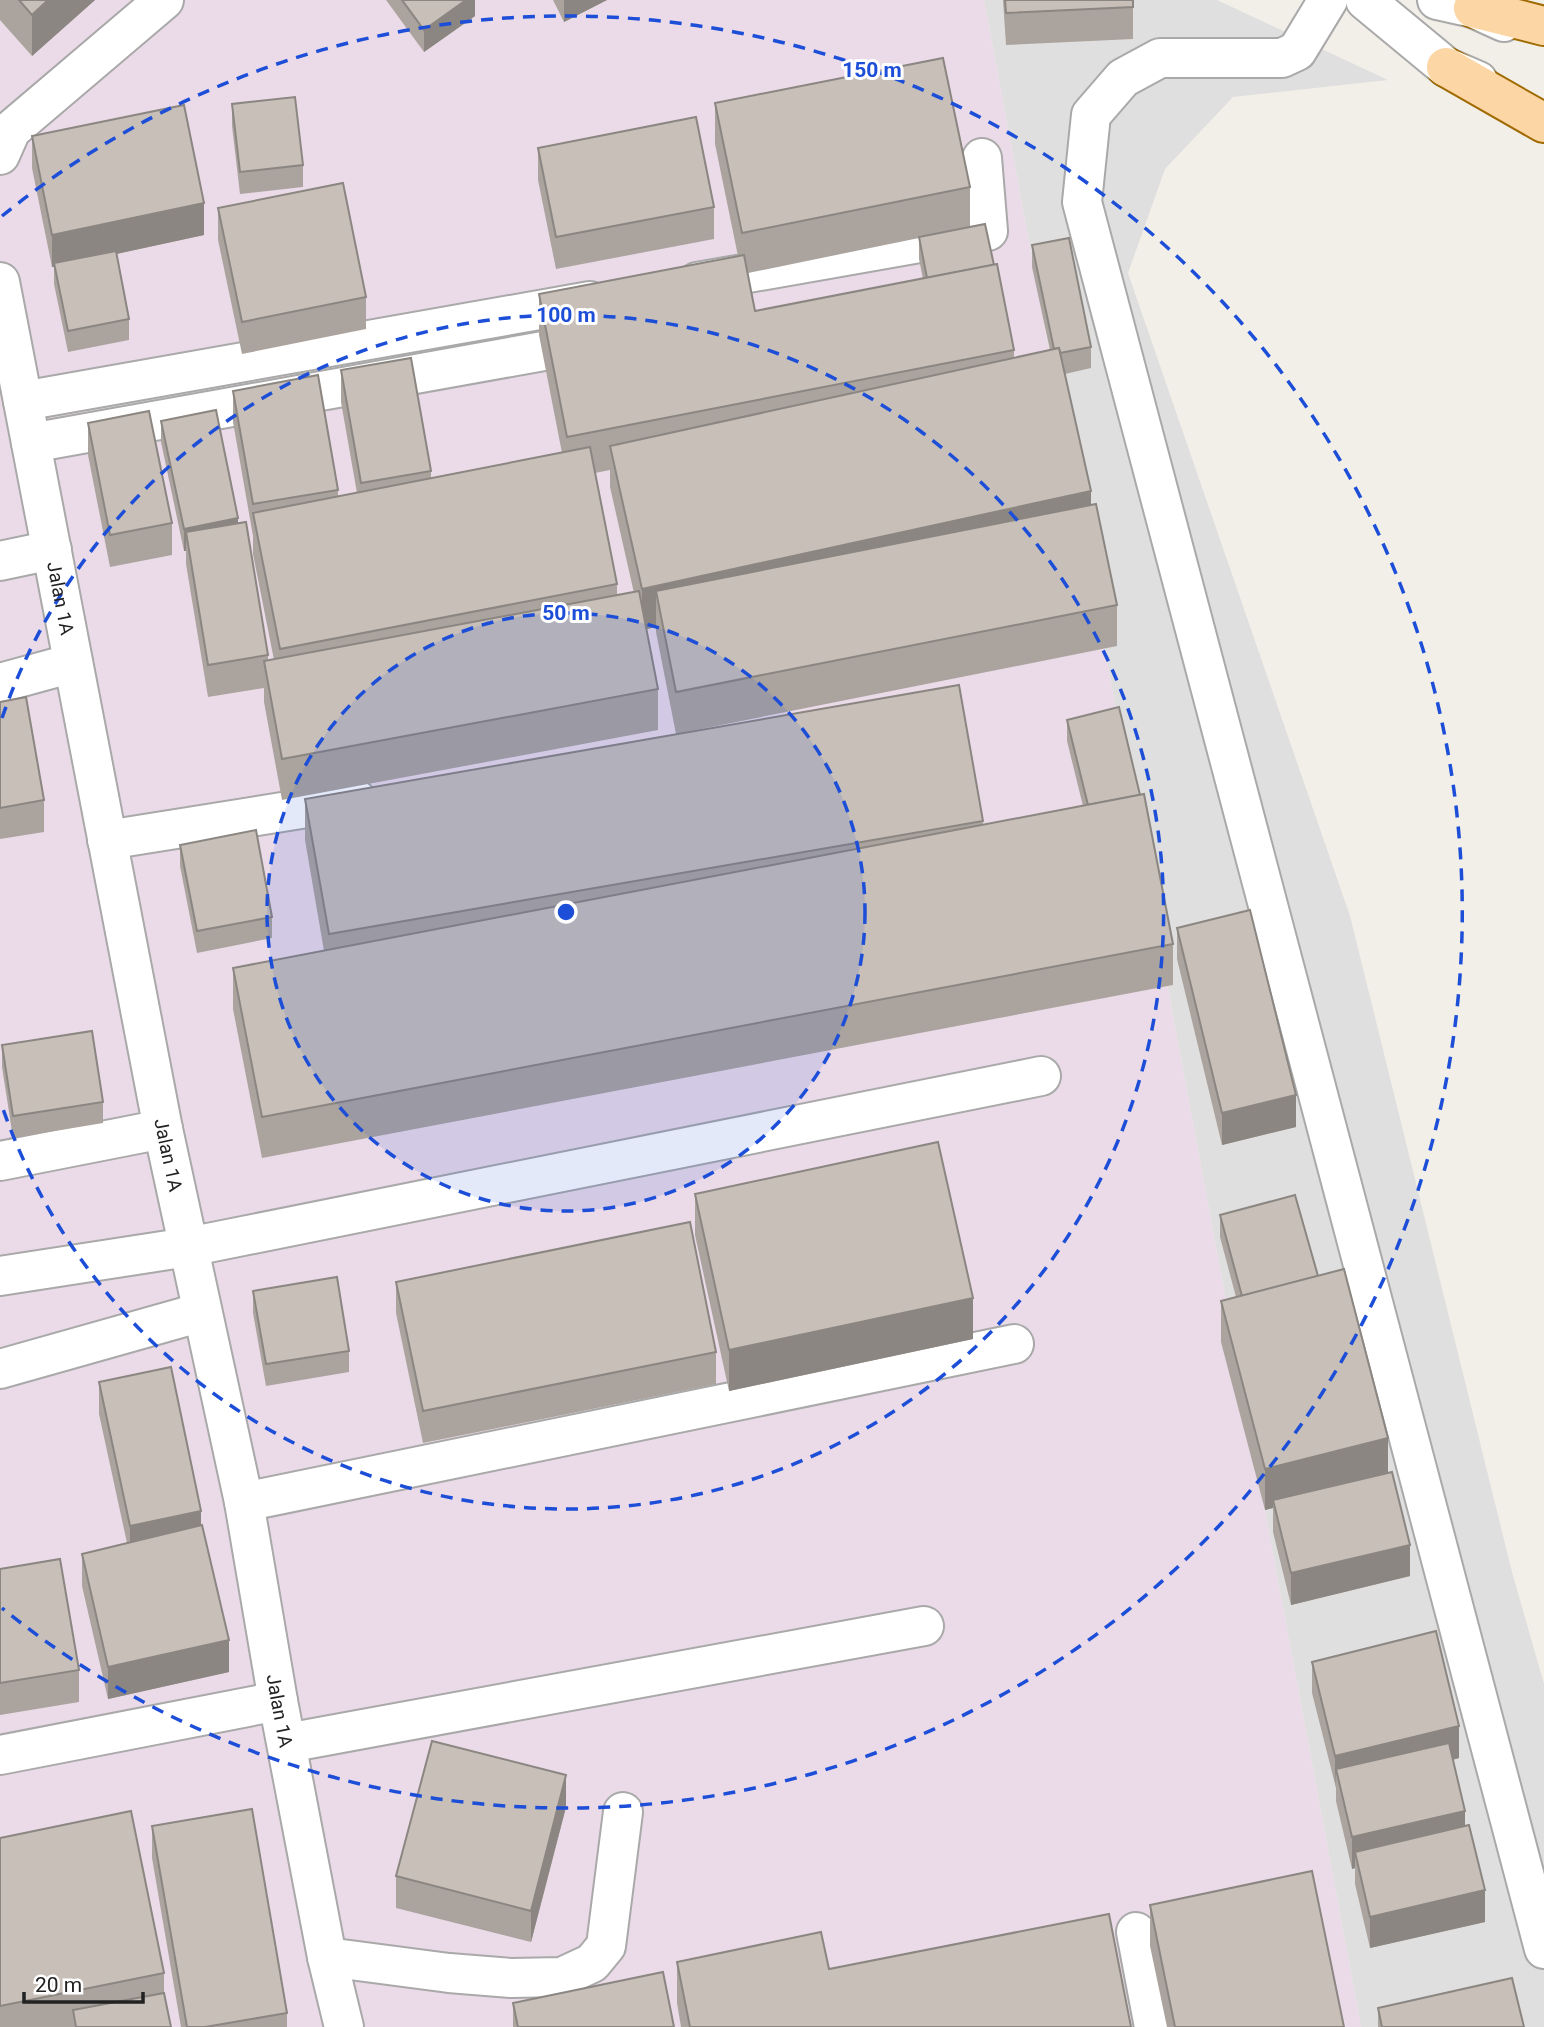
<svg xmlns="http://www.w3.org/2000/svg" width="1544" height="2027" font-family="Roboto,sans-serif">
<rect width="100%" height="100%" fill="#f2efe9"/>
<!-- residential -->
<path fill="#e0dfdf" d="M984,0H1217L1388,80L1233,97L1165,169L1128,273L1350,916L1512,1572L1544,1684V2027H1361Z"/>
<!-- industrial -->
<path fill="#ebdbe8" d="M0,0H984L1361,2027H0Z"/>
<g fill="none" stroke-linecap="round" stroke-linejoin="round">
<!-- minor casing -->
<g stroke="#a9a9a9" stroke-width="42">
<g id="minor">
<path d="M1328,0L1297,51L1282,58H1160L1123,78L1091,115L1082,202L1544,1949"/>
<path d="M1365,0L1446,67L1478,81"/>
<path d="M1437,0L1473,8L1504,22"/>
<path d="M0,155L11,130L164,0"/>
<path id="s1" d="M0,282L163,1129L244,1502L278,1701L327,1957L344,2027"/>
<path d="M697,282L988,231L982,158"/>
<path d="M23,401L590,301"/>
<path d="M31,443L594,342"/>
<path d="M0,561L52,550"/>
<path d="M0,683L73,663"/>
<path d="M107,840L357,800"/>
<path d="M0,1161L163,1129"/>
<path d="M0,1276L188,1247L1041,1076"/>
<path d="M0,1369L202,1312"/>
<path d="M244,1502L1014,1344"/>
<path d="M287,1743L924,1626"/>
<path d="M0,1755L278,1701"/>
<path d="M1136,1932L1154,2027"/>
<path d="M327,1957L449,1973L511,1978L562,1977L592,1963L606,1946L623,1812"/>
</g>
</g>
<!-- major casing -->
<g stroke="#a06b00" stroke-width="42">
<g id="major">
<path d="M1473,8L1544,26"/>
<path d="M1446,67L1544,123"/>
</g>
</g>
<!-- minor -->
<use href="#minor" stroke="#fff" stroke-width="38"/>
<!-- major -->
<use href="#major" stroke="#fcd6a4" stroke-width="38"/>
</g>
<!-- wall -->
<g fill="#aba49e" fill-rule="evenodd">
<path d="M0,0H95L32,56L0,20Z"/>
<path d="M386,0H475V16L424,52Z"/>
<path d="M553,0H607L564,22Z"/>
<path d="M1003,0H1133V39L1006,45Z"/>
<path d="M715,103L970,187V227L994,265L1014,350V358L1050,350L1032,267V245L1091,347V368L1065,374L1091,505L1117,605V646L676,734L656,632V627L646,629L658,689V730L282,800L264,702V688L208,697L186,564V551H184L161,442V421L238,523L268,655V661L274,660L253,554V536L233,422V391L338,490V496L357,493L341,402V370L431,471V478L562,453L539,335V294L738,256L715,144ZM919,238V259L923,279L755,311L748,273ZM610,470V487L634,593L617,596V584L595,473Z"/>
<path d="M232,104L303,165V187L240,194L232,126Z"/>
<path d="M32,136L204,235L117,254L129,319V340L68,352L54,284V267H52L32,168Z"/>
<path d="M538,148L714,207V239L556,269L538,180Z"/>
<path d="M218,208L366,297V329L242,354L218,240Z"/>
<path d="M88,423L172,523V555L110,567L88,455Z"/>
<path d="M0,702L44,800V832L0,839Z"/>
<path d="M1067,720L1173,944V985L262,1158L233,1009V968L324,951L305,840V799L983,821V825L1083,806L1067,741Z"/>
<path d="M180,845L272,917V938L197,953L180,866Z"/>
<path d="M1177,928L1296,1127L1222,1145L1177,959Z"/>
<path d="M2,1045L103,1102V1123L13,1138L2,1067Z"/>
<path d="M695,1194L973,1339L729,1391L695,1235Z"/>
<path d="M1220,1215L1318,1276L1388,1473L1410,1576L1291,1605L1273,1532V1508L1265,1510L1221,1342V1301L1236,1297L1220,1237Z"/>
<path d="M396,1282L716,1352V1384L423,1443L396,1313Z"/>
<path d="M253,1291L349,1351V1372L266,1386L253,1313Z"/>
<path d="M99,1382L201,1526L229,1672L108,1699L82,1586V1554L127,1543L99,1414Z"/>
<path d="M0,1569L79,1670V1702L0,1715Z"/>
<path d="M1312,1662L1459,1758L1453,1760L1465,1826L1485,1922L1370,1948L1355,1884V1868L1352,1869L1336,1801V1788L1312,1693Z"/>
<path d="M566,1807L531,1942L396,1908V1876Z"/>
<path d="M152,1826L287,2013V2027H181L152,1858Z"/>
<path d="M0,1838L164,1973V1993L171,2027H0Z"/>
<path d="M1150,1905L1344,2027H1167L1150,1946Z"/>
<path d="M677,1962L829,1969L1131,2027H681L677,2003Z"/>
<path d="M513,2003L674,2027H513Z"/>
<path d="M1378,2008L1524,2027H1378Z"/>
</g>
<!-- shaded-wall -->
<g fill="#8b8681">
<path d="M48,0H95L32,56V15Z"/>
<path d="M466,0H475V16L424,52V30Z"/>
<path d="M564,0H607L564,22Z"/>
<path d="M204,203V235L55,267L54,263V267H52V235Z"/>
<path d="M1091,491V532L656,591V627L642,630V589Z"/>
<path d="M238,518V540L186,532V551H184V529Z"/>
<path d="M1296,1095V1127L1222,1145V1113Z"/>
<path d="M973,1298V1339L729,1391V1350Z"/>
<path d="M1388,1438V1479L1273,1500V1508L1265,1510V1469Z"/>
<path d="M201,1511V1543L130,1558V1526Z"/>
<path d="M1410,1545V1576L1291,1605V1573Z"/>
<path d="M229,1640V1672L108,1699V1667Z"/>
<path d="M1459,1726V1758L1340,1787L1336,1769L1335,1788V1756Z"/>
<path d="M566,1775V1807L531,1942V1911Z"/>
<path d="M1465,1811V1843L1355,1852V1868L1352,1869V1837Z"/>
<path d="M1485,1890V1922L1370,1948V1917Z"/>
</g>
<!-- building -->
<g fill="#c7bfb8" stroke="#8b8681" stroke-width="2">
<path d="M19,0H48L32,15Z"/>
<path d="M402,0H466L424,30Z"/>
<path d="M1005,0H1133V7L1006,13Z"/>
<path d="M943,58L970,187L742,233L715,103Z"/>
<path d="M295,97L303,165L240,172L232,104Z"/>
<path d="M184,105L204,203L52,235L32,136Z"/>
<path d="M696,117L714,207L556,237L538,148Z"/>
<path d="M343,183L366,297L242,322L218,208Z"/>
<path d="M985,224L994,265L927,278L919,237Z"/>
<path d="M1069,238L1091,347L1060,353L1059,348L1054,349L1032,245Z"/>
<path d="M116,251L129,319L68,331L54,263Z"/>
<path d="M744,255L755,311L997,264L1014,350L567,437L539,294Z"/>
<path d="M1059,348L1091,491L642,589L610,446Z"/>
<path d="M411,358L431,471L361,483L341,370Z"/>
<path d="M318,375L338,490L253,504L233,391Z"/>
<path d="M216,410L238,518L184,529L161,421Z"/>
<path d="M149,411L172,523L110,535L88,423Z"/>
<path d="M590,447L617,584L280,649L253,513Z"/>
<path d="M1096,504L1117,605L676,692L656,591Z"/>
<path d="M246,522L268,655L208,665L186,532Z"/>
<path d="M639,591L658,689L282,759L264,661Z"/>
<path d="M959,685L983,821L329,934L305,799Z"/>
<path d="M26,697L44,800L0,808V702Z"/>
<path d="M1119,707L1140,795L1088,805L1067,720Z"/>
<path d="M1144,794L1173,944L262,1117L233,968Z"/>
<path d="M256,830L272,917L197,931L180,845Z"/>
<path d="M1250,910L1296,1095L1222,1113L1177,928Z"/>
<path d="M92,1031L103,1102L13,1116L2,1045Z"/>
<path d="M938,1142L973,1298L729,1350L695,1194Z"/>
<path d="M1295,1195L1318,1276L1242,1296L1220,1215Z"/>
<path d="M690,1222L716,1352L423,1411L396,1282Z"/>
<path d="M1344,1269L1388,1438L1265,1469L1221,1301Z"/>
<path d="M337,1277L349,1351L266,1364L253,1291Z"/>
<path d="M171,1367L201,1511L130,1526L99,1382Z"/>
<path d="M1392,1472L1410,1545L1291,1573L1273,1500Z"/>
<path d="M202,1525L229,1640L108,1667L82,1554Z"/>
<path d="M60,1559L79,1670L0,1683V1569Z"/>
<path d="M1436,1631L1459,1726L1335,1756L1312,1662Z"/>
<path d="M432,1741L566,1775L531,1911L396,1876Z"/>
<path d="M1449,1743L1465,1811L1352,1837L1336,1769Z"/>
<path d="M252,1809L287,2013L205,2027H187L152,1826Z"/>
<path d="M131,1811L164,1973L0,2006V1838Z"/>
<path d="M1469,1825L1485,1890L1370,1917L1355,1852Z"/>
<path d="M1312,1871L1344,2027H1175L1150,1905Z"/>
<path d="M1109,1914L1131,2027H690L677,1962L821,1932L829,1969Z"/>
<path d="M663,1972L674,2027H518L513,2003Z"/>
<path d="M1512,1978L1524,2027H1382L1378,2008Z"/>
<path d="M164,1993L171,2027H76L73,2010Z"/>
</g>
<!-- distance rings -->
<circle cx="566" cy="912" r="299" fill="#1d4ed8" fill-opacity=".12"/>
<g fill="none" stroke="#1d4ed8" stroke-width="3.5" stroke-dasharray="12 9">
<circle cx="566" cy="912" r="299"/>
<path d="M2 718A597 597 0 1 1 2 1106"/>
<path d="M2 216A896 896 0 1 1 2 1608"/>
</g>
<g text-anchor="middle" stroke-width="6" stroke-linejoin="round" paint-order="stroke">
<!-- street labels -->
<g font-size="19" fill="#222" stroke="#fff">
<text dy="7" stroke="none"><textPath href="#s1" startOffset="322">Jalan 1A</textPath></text>
<text dy="7" stroke="none"><textPath href="#s1" startOffset="889">Jalan 1A</textPath></text>
<text dy="7" stroke="none"><textPath href="#s1" startOffset="1456">Jalan 1A</textPath></text>
</g>
</g>
<circle cx="566" cy="912" r="10" fill="#1d4ed8" stroke="#fff" stroke-width="3.5"/>
<g font-size="21" text-anchor="middle" font-weight="bold" fill="#1d4ed8" stroke="#fff" stroke-width="6" stroke-linejoin="round" paint-order="stroke">
<text x="872" y="77">150 m</text>
<text x="566" y="322">100 m</text>
<text x="566" y="620">50 m</text>
</g>
<!-- scale -->
<path d="M24 1992v10h119v-10" fill="none" stroke="#222222" stroke-width="3.5"/>
<text x="35" y="1992" font-size="21" fill="#222222" stroke="#ffffff" stroke-width="5" paint-order="stroke">20 m</text>
</svg>
